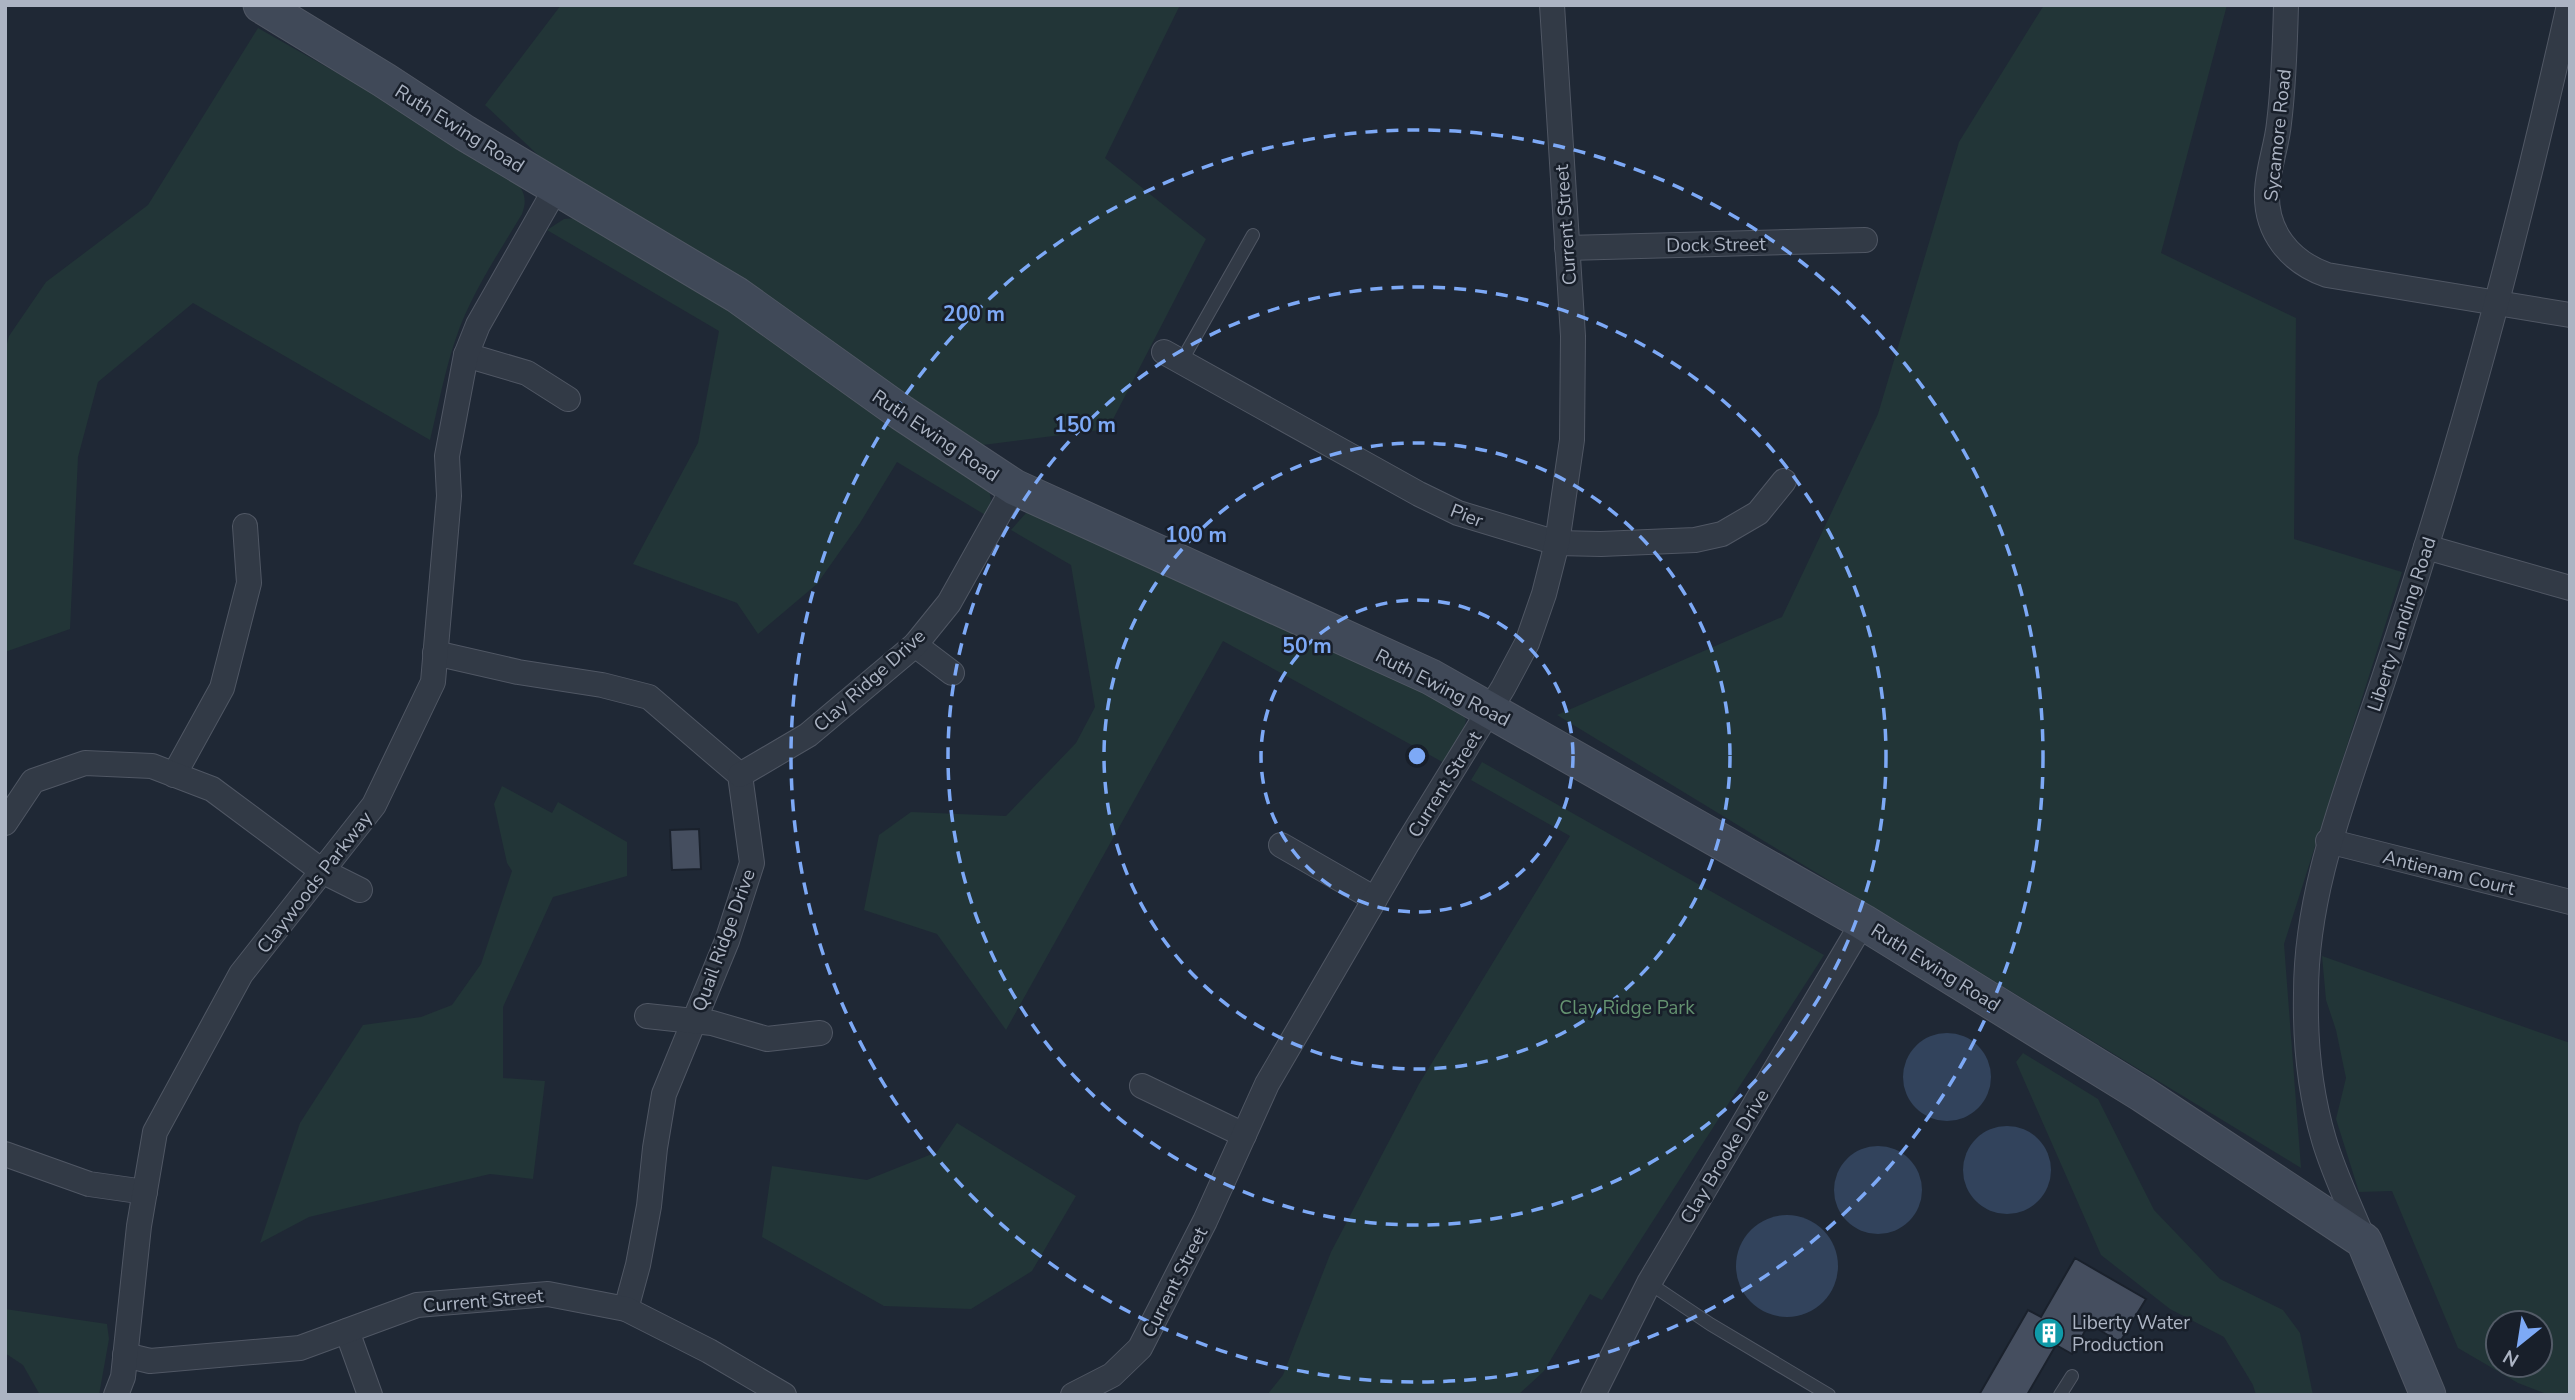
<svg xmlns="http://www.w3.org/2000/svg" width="2575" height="1400" font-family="'Nunito Sans',sans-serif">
<rect width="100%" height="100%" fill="#1f2835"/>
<!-- green -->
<g fill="#223537" fill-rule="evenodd">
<path d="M561,5H1180L1105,158L1206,239L1108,429L975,446L557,173L485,105Z"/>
<path d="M2044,5H2227L2161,253L2296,318L2294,539L2402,572L2284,944L2301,1168L1557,715L1782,617L1878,414L1959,142Z"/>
<path d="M258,28L429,125L516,181C525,193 527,200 522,214C504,244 485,273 470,304C449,346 441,395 430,440L193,303L98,382L78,457L70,629L5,652V351L9,336L46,282L148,205Z"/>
<path d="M576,218L689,283L989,489L991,501L987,516L897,462L860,523L817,584L758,634L737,603L633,564L698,443L719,331L547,230L564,219Z"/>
<path d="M1026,513H1039L1460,708L1466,720L1463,734L1446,764L1223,641L1006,1030L937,934L864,910L879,835L911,812L1006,816L1076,743L1095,707L1071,565L1011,530Z"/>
<path d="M1482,762L1824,955L1602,1300L1590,1294L1544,1371L1518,1395H1267L1283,1375L1331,1252L1419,1084L1570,836L1471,780Z"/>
<path d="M502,786L552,813L558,802L627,842V876L553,897L503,1007V1078L545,1081L533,1179L490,1174L309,1217L260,1243L300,1123L363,1025L421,1017L452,1005L481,964L512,871L507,863L494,804Z"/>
<path d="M2322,956L2570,1043V1395H2549L2518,1383L2458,1348L2392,1191L2359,1192L2336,1119L2346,1078L2336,1030L2326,1000ZM2498,1323H2540V1365H2498Z"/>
<path d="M2023,1053L2098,1099L2154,1210L2220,1279L2283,1310L2300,1333L2313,1395H2256L2253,1385L2224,1337L2170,1309L2101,1255L2016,1062Z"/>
<path d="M957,1123L1076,1196L1032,1271L971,1309L884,1306L762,1237L772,1166L867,1180L937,1152Z"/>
<path d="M5,1309L107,1324L109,1339L99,1395H40L23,1365L5,1353Z"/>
</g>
<!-- water -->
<g fill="#32435c">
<circle cx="1947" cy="1077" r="44"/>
<circle cx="2007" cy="1170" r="44"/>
<circle cx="1878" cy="1190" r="44"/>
<circle cx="1787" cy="1266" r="51"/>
</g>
<!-- building -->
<g fill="#454e5f" stroke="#1a212c" stroke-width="2">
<path d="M699,829L701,869L672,870L670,830Z"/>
<path d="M2075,1258L2146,1299L2120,1342L2089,1324L2072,1354L2056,1345L2027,1395H1979L2028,1310L2041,1317Z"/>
</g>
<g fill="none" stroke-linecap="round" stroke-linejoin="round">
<!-- lane casing -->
<g stroke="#505764" stroke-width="14">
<g id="lane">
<path d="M1181,362L1253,235"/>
<path d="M1649,1283L1710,1324L1829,1395"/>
<path d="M2060,1395L2072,1376"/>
</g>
</g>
<!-- street casing -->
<g stroke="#505764" stroke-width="26">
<g id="street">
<path d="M2286,5C2285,45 2284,83 2279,123C2277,145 2268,168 2267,191C2265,232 2290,262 2327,275L2570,315"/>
<path d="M1567,248L1865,240"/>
<path d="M1164,352L1419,494L1458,513L1557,543L1601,544L1695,540L1722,534L1758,513L1784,481"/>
<path d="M466,355L527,373L568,399"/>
<path d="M2426,547L2570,588"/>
<path d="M915,645L952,673"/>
<path d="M435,653L518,672L602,685L649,697L740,775L752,863L727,941L664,1094L655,1148L649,1206L638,1265L626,1309"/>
<path d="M174,775L222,688L249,583L245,526"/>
<path d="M740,775L808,735L915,645L949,603L1014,487"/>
<path d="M5,823L33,781L85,763L152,766L212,789L322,871L360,890"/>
<path d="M2328,841L2570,902"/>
<path d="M1281,845L1375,899"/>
<path d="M647,1016L712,1023L767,1039L820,1033"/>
<path d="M1142,1086L1244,1135"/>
<path d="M5,1154L89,1184L145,1192"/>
<path d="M2364,1241C2351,1208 2334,1174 2324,1140C2310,1093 2305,1041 2306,993C2306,901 2337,817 2366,731C2387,670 2407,609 2426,547C2482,369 2528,188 2569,5"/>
<path d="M347,1331L370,1395"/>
<path d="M125,1355L150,1361L300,1348L417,1305L548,1294L626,1309L709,1351L784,1395"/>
<path d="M116,1395L123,1377L139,1226L155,1132L241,974L374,805L433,682L449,496L447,456L466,355L478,325L556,188"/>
<path d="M1073,1395L1112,1375L1140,1348L1205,1221L1267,1084L1407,844L1503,688L1527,643L1544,594L1557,543L1572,440L1573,336L1552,5"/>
<path d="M1593,1395L1649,1283L1863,922"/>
</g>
</g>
<!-- secondary casing -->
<g stroke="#505764" stroke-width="37">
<path id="secondary" d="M261,5L384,80L465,133L737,295L902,413L1014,487L1431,677L1863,922L2142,1094L2364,1241L2428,1395"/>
</g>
<!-- lane -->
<use href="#lane" stroke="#323a46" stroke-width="12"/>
<!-- street -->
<use href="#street" stroke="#323a46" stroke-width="24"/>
<!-- secondary -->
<use href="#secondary" stroke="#404958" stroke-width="35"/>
</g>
<!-- distance rings -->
<g fill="none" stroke="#7da9f6" stroke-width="3.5" stroke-dasharray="12 9">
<circle cx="1417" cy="756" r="156"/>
<circle cx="1417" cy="756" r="313"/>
<circle cx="1417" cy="756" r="469"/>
<circle cx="1417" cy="756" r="626"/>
</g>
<!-- icons -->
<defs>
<g id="building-disc" transform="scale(1.575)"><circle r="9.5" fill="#0f9aa8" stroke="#181f2a"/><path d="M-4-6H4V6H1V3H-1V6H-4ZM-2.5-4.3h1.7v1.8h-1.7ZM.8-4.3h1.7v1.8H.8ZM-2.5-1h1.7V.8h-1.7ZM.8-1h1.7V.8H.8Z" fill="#fff"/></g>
</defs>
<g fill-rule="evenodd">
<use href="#building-disc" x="2049" y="1333"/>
</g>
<g text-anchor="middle" stroke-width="5" stroke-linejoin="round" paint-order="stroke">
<!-- street labels -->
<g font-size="19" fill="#acb4c3" stroke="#181f2a">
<text transform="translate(460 128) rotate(32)" y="7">Ruth Ewing Road</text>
<text transform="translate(2277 135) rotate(-84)" y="7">Sycamore Road</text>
<text transform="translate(1565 225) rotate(-94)" y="7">Current Street</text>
<text transform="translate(1716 244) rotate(-1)" y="7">Dock Street</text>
<text transform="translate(936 435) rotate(34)" y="7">Ruth Ewing Road</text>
<text transform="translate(1467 515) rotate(21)" y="7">Pier</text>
<text transform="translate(2401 624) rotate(-72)" y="7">Liberty Landing Road</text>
<text transform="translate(869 680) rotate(-42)" y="7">Clay Ridge Drive</text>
<text transform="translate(1443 687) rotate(27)" y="7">Ruth Ewing Road</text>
<text transform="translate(1444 784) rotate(-58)" y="7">Current Street</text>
<text transform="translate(2449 872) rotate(14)" y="7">Antienam Court</text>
<text transform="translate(314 882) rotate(-52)" y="7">Claywoods Parkway</text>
<text transform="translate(723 940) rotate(-70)" y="7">Quail Ridge Drive</text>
<text transform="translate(1936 967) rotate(32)" y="7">Ruth Ewing Road</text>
<text transform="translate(1724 1156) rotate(-59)" y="7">Clay Brooke Drive</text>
<text transform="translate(1174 1282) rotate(-63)" y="7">Current Street</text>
<text transform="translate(483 1300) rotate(-5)" y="7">Current Street</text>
</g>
<!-- park labels -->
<g font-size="19" fill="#649270" stroke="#181f2a">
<text x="1627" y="1014">Clay Ridge Park</text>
</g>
<!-- poi labels -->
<g font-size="19" fill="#acb4c3" stroke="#181f2a" text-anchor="start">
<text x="2072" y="1329">Liberty Water<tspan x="2072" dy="22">Production</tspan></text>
</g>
</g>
<circle cx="1417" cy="756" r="10" fill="#7da9f6" stroke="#181f2a" stroke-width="3.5"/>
<g font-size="21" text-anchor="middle" font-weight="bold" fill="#7da9f6" stroke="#181f2a" stroke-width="5" stroke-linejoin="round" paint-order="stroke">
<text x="974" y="321">200 m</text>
<text x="1085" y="432">150 m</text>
<text x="1196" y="542">100 m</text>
<text x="1307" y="653">50 m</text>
</g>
<!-- border -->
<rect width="2575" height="1400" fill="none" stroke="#acb4c3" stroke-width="14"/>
<!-- north arrow -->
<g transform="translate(2519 1344) rotate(210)"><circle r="33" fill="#181f2a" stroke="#535b67" stroke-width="2"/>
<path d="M0-5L12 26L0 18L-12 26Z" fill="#7da9f6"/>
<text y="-10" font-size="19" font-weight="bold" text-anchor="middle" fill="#acb4c3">N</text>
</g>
</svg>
